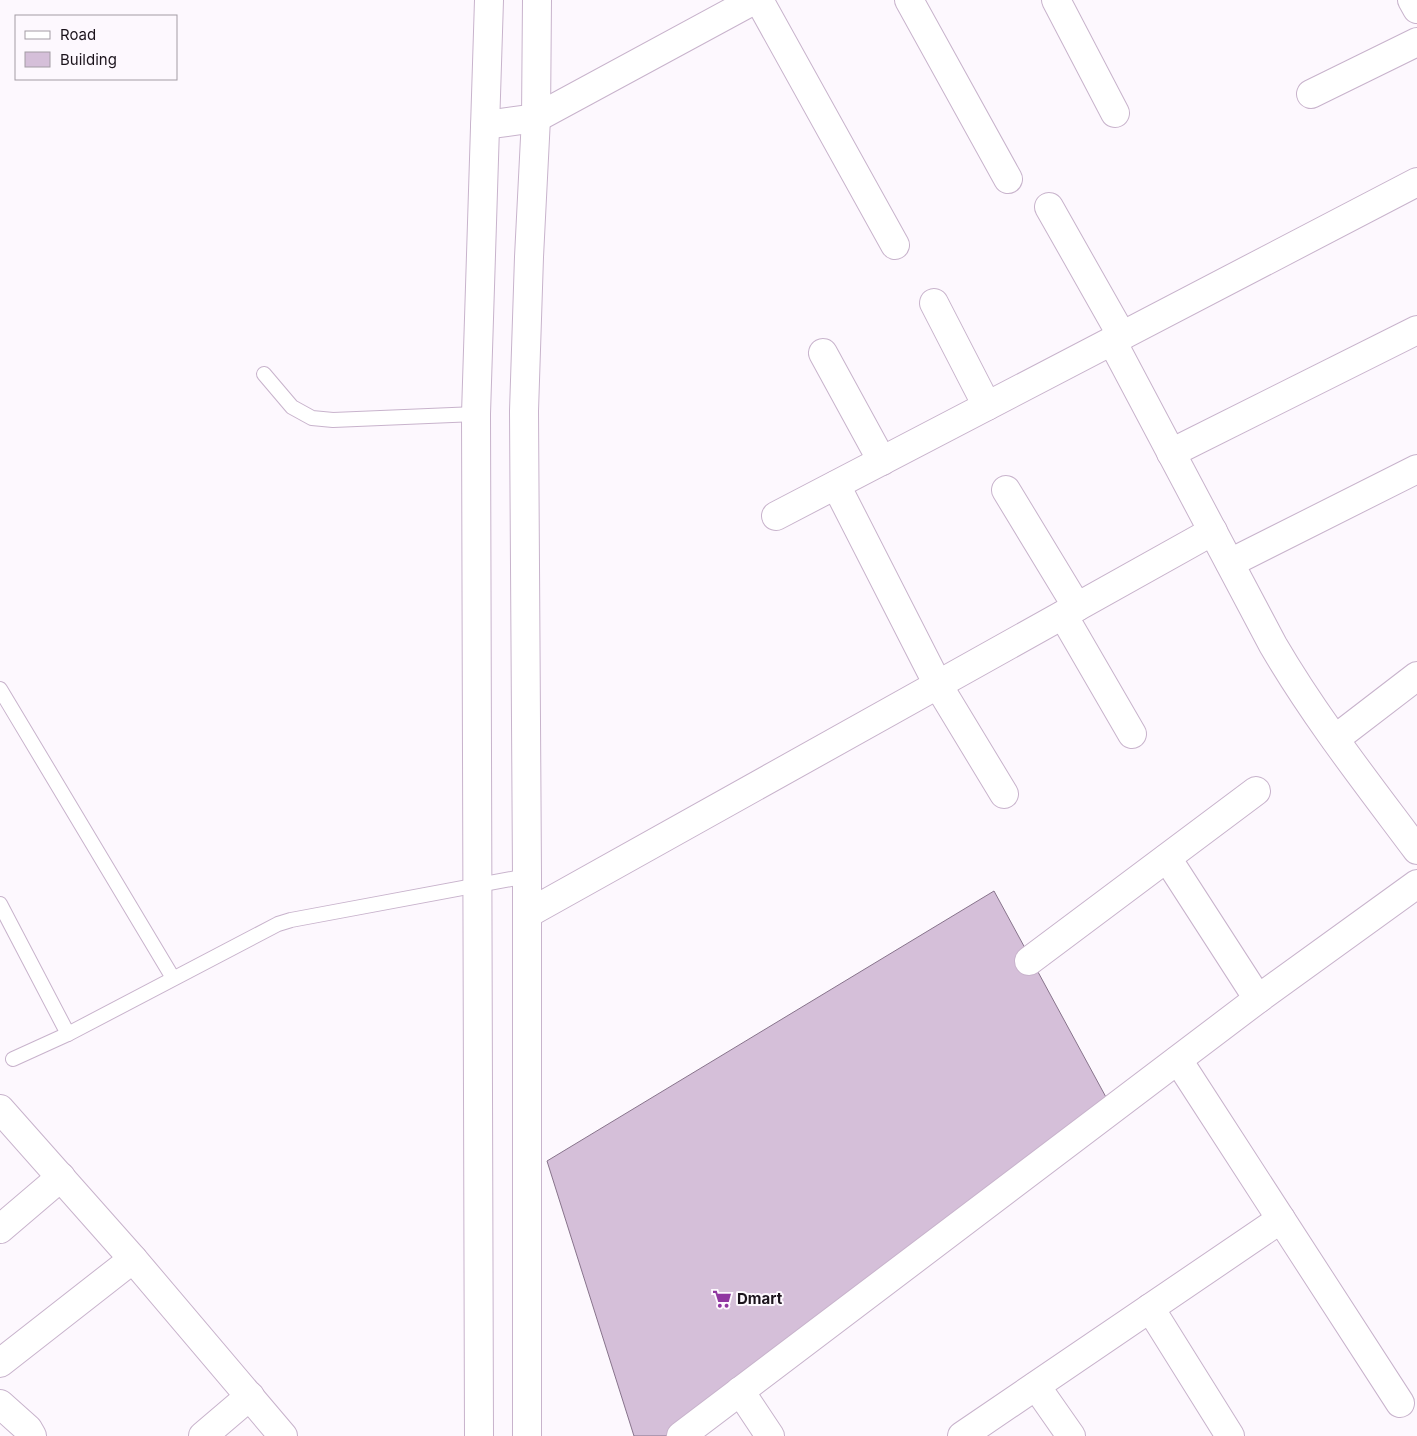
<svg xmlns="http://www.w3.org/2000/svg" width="1417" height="1436" font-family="Inter,sans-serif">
<rect width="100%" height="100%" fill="#fdf8fe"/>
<!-- building -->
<path fill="#d5bfd9" stroke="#87738b" d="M994,891L1107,1099L680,1436H634L547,1161Z"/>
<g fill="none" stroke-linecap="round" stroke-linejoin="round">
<!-- lane casing -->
<g stroke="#c8b3cc" stroke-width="16">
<g id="lane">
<path d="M264,374L292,407L312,418L333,420L476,414"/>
<path d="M0,689L173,978"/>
<path d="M0,904L68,1034"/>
<path d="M13,1059L68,1034L278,924L291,920L527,876"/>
</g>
</g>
<!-- street casing -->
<g stroke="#c8b3cc" stroke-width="30">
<g id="street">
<path d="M759,0L895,245"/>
<path d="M909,0L1008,179"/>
<path d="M1056,0L1115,113"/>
<path d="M1412,0L1417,9"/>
<path d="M1311,94L1417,42"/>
<path d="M485,125L536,118L754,0"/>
<path d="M1049,207L1122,336"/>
<path d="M934,303L987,406"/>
<path d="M1112,341L1273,645C1315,717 1367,783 1417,850"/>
<path d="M823,353L882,461"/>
<path d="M1171,453L1417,330"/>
<path d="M836,485L938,685L1004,794"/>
<path d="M1006,490L1077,607"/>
<path d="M776,516L1417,182"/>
<path d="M1230,563L1417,469"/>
<path d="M1063,615L1132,734"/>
<path d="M1335,739L1417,676"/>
<path d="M1167,858L1258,999"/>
<path d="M527,914L1213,531"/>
<path d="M1029,961L1256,791"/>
<path d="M1178,1060L1400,1403"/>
<path d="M0,1109L133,1259"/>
<path d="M0,1229L61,1177"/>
<path d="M1150,1308L1230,1436"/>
<path d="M0,1363L133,1259L283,1436"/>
<path d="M1036,1386L1071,1436"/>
<path d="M740,1391L770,1436"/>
<path d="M0,1404L28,1429L32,1436"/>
<path d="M203,1436L250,1396"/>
<path d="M962,1436L1281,1219"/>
</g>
</g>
<!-- secondary casing -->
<g stroke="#c8b3cc" stroke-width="30">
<g id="secondary">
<path d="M479,1436L476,414L489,0"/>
<path d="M527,1436V876L524,411L529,257L536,118L537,0"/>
<path d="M681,1436L1258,999L1417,884"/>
</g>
</g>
<!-- lane -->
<use href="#lane" stroke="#fff" stroke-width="14"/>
<!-- street -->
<use href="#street" stroke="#fff" stroke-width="28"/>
<!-- secondary -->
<use href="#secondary" stroke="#fff" stroke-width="28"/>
</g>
<!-- icons -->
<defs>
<g id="supermarket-bare" transform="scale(1.5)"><path d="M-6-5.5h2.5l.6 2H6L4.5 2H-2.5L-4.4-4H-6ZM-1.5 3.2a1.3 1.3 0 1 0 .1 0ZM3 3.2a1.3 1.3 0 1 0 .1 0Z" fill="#9036a1" stroke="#fdf8fe" stroke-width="2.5" paint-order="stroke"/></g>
</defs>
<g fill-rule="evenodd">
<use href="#supermarket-bare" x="722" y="1299"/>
</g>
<g text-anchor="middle" stroke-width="4" stroke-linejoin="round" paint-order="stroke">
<!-- poi labels -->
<g font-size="15" font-weight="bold" fill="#1b131c" stroke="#fdf8fe" text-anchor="start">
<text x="737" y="1304">Dmart</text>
</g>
</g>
<!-- legend -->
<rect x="15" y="15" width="162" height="65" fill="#fdf8fe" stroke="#a39ca4"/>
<rect x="25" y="31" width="25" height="8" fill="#ffffff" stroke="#a39ca4"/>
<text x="60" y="40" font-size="15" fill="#1b131c">Road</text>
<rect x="25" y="52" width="25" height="15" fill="#d5bfd9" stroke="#a39ca4"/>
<text x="60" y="65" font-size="15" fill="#1b131c">Building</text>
</svg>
